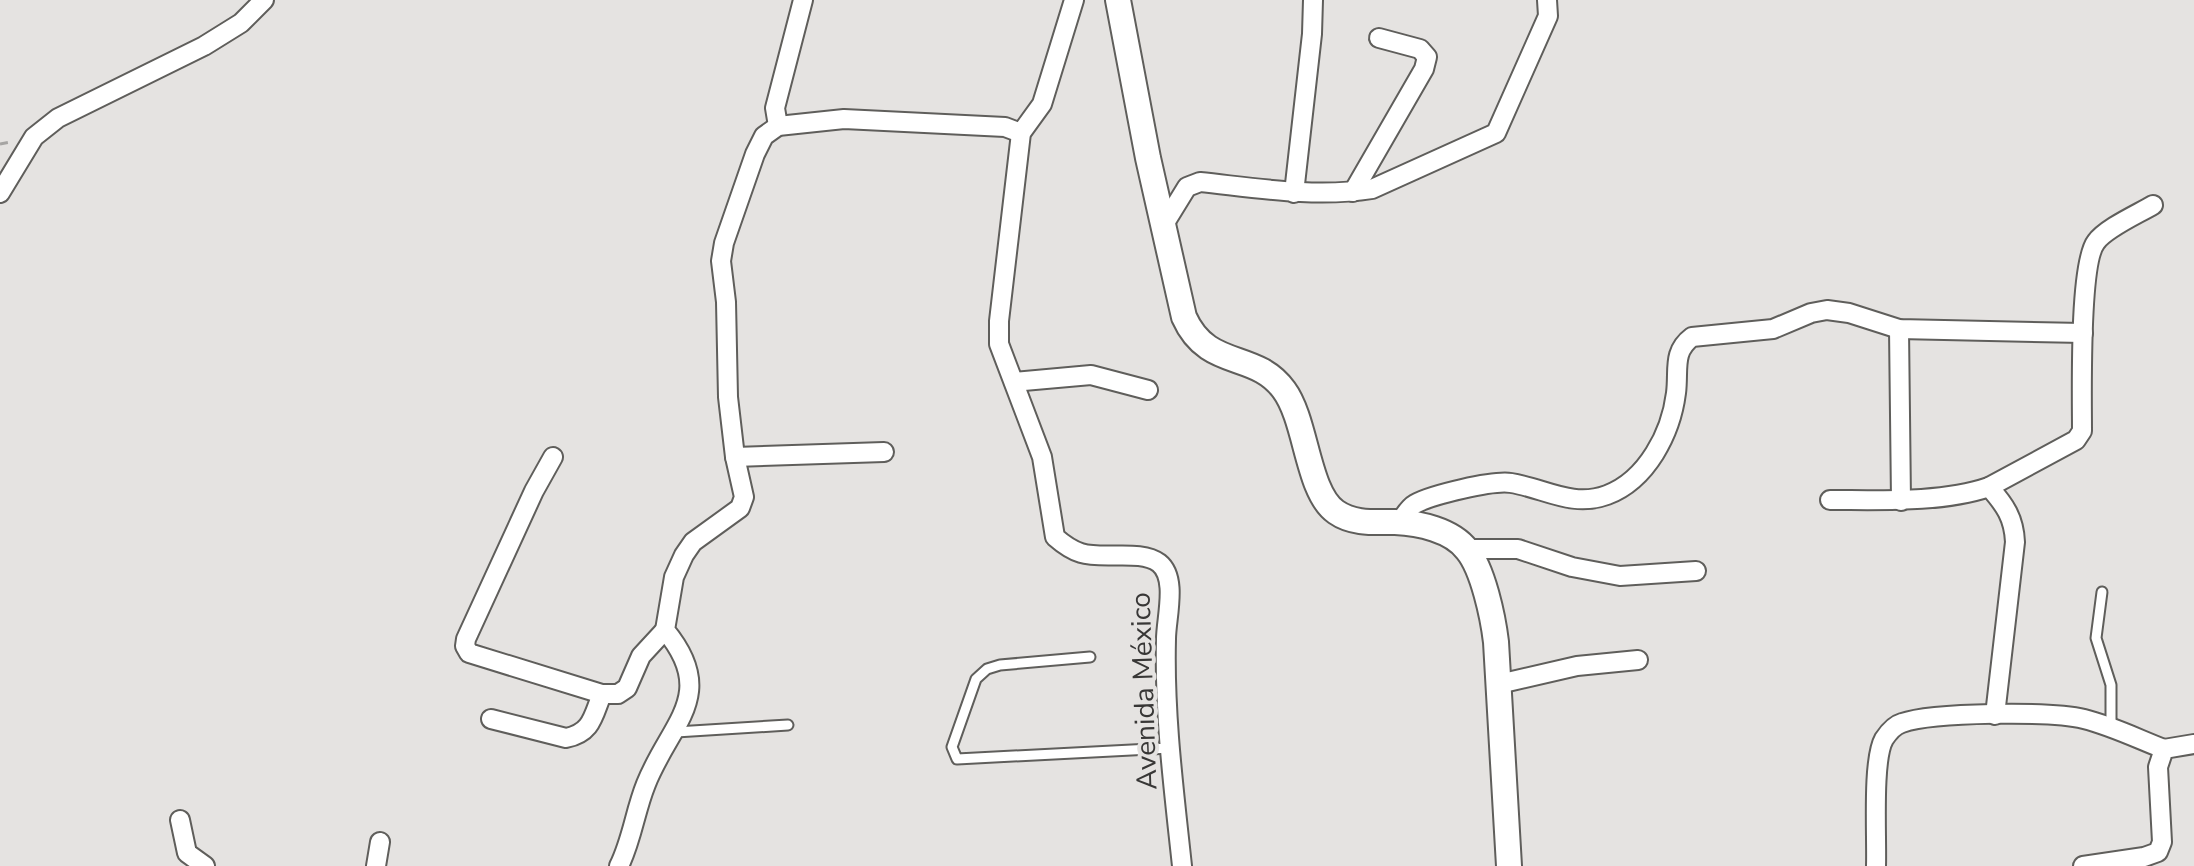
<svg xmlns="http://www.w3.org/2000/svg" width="2194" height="866" font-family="'Nunito Sans',sans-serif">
<rect width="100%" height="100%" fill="#e5e3e1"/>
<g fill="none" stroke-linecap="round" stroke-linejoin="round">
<!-- lane casing -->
<g stroke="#5f5e5b" stroke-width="13">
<g id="lane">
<path d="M2102,592L2096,638L2111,685V727"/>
<path d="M1090,657L1000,665L987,669L976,679L952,747L957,759L1170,748"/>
<path d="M676,732L788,725"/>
</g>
</g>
<!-- street casing -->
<g stroke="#5f5e5b" stroke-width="22">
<g id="street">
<path d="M1074,0L1042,104L1021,133L999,321V344L1042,457L1055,537C1063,544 1071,550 1081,553C1103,560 1141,549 1159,563C1178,578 1166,618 1166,639C1164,715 1174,791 1182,866"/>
<path d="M778,126L775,108L803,0"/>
<path d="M1353,192L1424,69L1427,57L1420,49L1379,38"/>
<path d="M0,193L34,137L58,118L204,46L241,23L264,0"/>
<path d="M1294,193L1312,34L1313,0"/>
<path d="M1163,226L1187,187L1200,182C1257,188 1315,198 1372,189L1496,133L1548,16L1547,0"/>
<path d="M1899,329L1901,501"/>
<path d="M1014,382L1091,375L1148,390"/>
<path d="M553,457L534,491L466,639L465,646L469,653L602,694H618L627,688L641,656L665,630"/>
<path d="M735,457L884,452"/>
<path d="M1989,487L2076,440L2082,431C2082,395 2079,264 2096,242C2106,228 2138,214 2153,205"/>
<path d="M1830,500C1880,500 1942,503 1989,487C2005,505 2014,518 2015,542L1995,715"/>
<path d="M1400,522C1404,516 1408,508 1415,504C1431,495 1493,480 1511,483C1544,488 1572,508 1607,495C1647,480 1671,433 1676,393C1679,370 1672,352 1692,337L1773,329L1811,313L1827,310L1849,313L1899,329L2083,333"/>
<path d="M1467,549H1518L1572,567L1620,576L1696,571"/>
<path d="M1499,684L1577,666L1638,660"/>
<path d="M491,719L566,738C592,733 593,716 602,694"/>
<path d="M180,820L187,853L205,866"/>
<path d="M376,866L380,842"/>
<path d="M619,866C632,840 635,811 646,784C670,723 719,695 665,630L674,577L684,555L693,542L740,508L744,497L735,457L728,397L726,302L721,261L724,243L755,154L764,136L778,126L844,119L1005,127L1021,133"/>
<path d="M1876,866C1877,837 1872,760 1884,739C1888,733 1895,725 1902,723C1933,712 2052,711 2084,719C2112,726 2138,739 2164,749"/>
<path d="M2083,866L2144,857L2158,852L2162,842L2158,767L2164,749L2194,744"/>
</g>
</g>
<!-- secondary casing -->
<g stroke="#5f5e5b" stroke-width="28">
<path id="secondary" d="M1118,0L1148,158L1184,317C1208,371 1255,350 1284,390C1307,421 1307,492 1336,512C1353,524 1374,522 1395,522C1419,523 1452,530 1467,550C1483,569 1493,617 1496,642L1509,866"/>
</g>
<!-- path -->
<path stroke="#a6a5a3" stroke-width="3" stroke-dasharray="8 4" stroke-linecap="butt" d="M0,144L11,142"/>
<!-- lane -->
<use href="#lane" stroke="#fff" stroke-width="9"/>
<!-- street -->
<use href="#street" stroke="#fff" stroke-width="18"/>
<!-- secondary -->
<use href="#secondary" stroke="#fff" stroke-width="24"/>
</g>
<g text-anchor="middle" stroke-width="8" stroke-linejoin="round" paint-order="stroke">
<!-- street labels -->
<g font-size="28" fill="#383736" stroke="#e5e3e1">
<text transform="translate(1143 691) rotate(-92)" y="10">Avenida México</text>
</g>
</g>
</svg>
